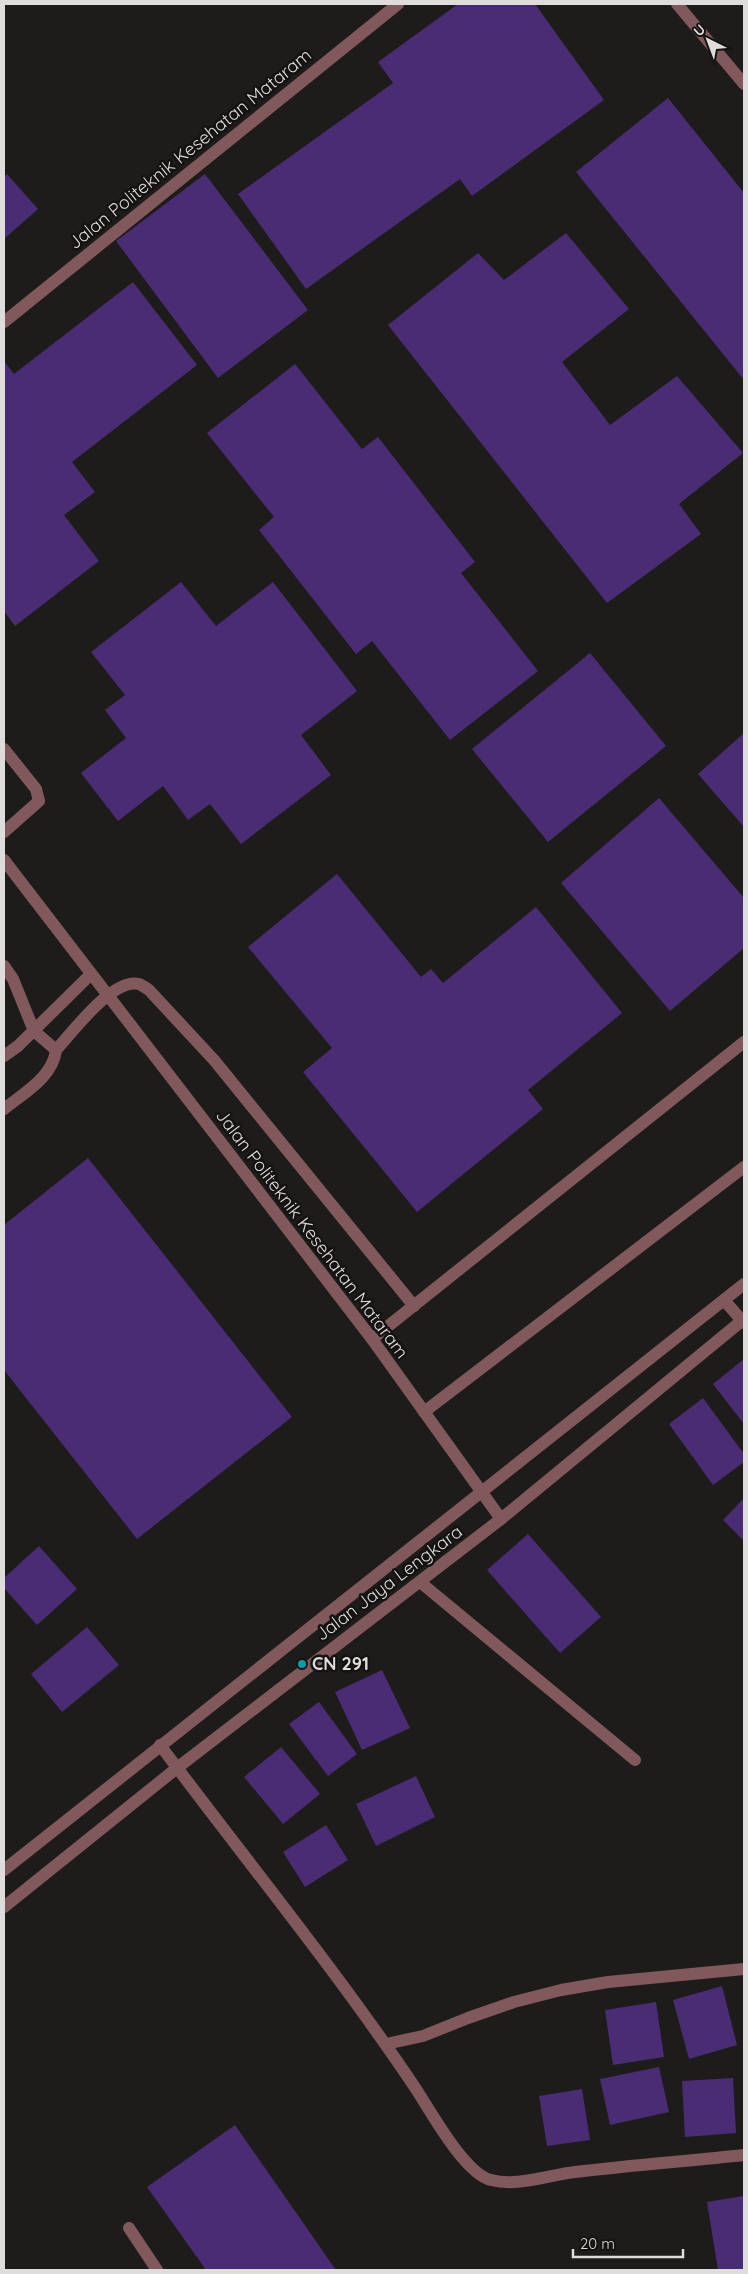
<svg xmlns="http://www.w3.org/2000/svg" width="748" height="2274" font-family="Quicksand,sans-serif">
<rect width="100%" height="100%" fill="#1e1c1a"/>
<!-- building -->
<g fill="#492c73">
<path d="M458,4H535L604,100L472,196L460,179L306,289L238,194L393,83L378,62Z"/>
<path d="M668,98L744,193V380L576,172Z"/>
<path d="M7,174L38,209L4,239V177Z"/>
<path d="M205,174L308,310L218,378L116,241Z"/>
<path d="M566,233L629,309L562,362L610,425L677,376L743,453L679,504L701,534L607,603L388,325L478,253L504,280Z"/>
<path d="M133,282L197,365L72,462L95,492L64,515L99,561L15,626L4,611V361L14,374Z"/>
<path d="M295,364L362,449L378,437L475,562L461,573L538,671L450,740L372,641L356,654L259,530L274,517L207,433Z"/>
<path d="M181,582L216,626L273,582L357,691L301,735L331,775L241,844L210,804L188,820L163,786L118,821L81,773L126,738L105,710L125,695L91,652Z"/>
<path d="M590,653L666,746L548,842L472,749Z"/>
<path d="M744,733V827L698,774Z"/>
<path d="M659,798L744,898V948L670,1011L561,883Z"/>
<path d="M337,874L421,977L431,969L443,983L536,907L622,1013L528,1090L543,1109L417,1212L303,1072L332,1048L248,947Z"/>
<path d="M88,1158L292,1417L137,1539L4,1370V1225Z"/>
<path d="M744,1359V1424L713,1384Z"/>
<path d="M703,1398L744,1454V1462L713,1485L669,1424Z"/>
<path d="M744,1498V1541L723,1520Z"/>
<path d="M528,1534L601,1617L560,1653L487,1570Z"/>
<path d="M39,1546L77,1589L37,1625L4,1588V1578Z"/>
<path d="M87,1627L119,1665L62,1712L31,1674Z"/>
<path d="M382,1670L410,1728L362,1750L335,1692Z"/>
<path d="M319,1702L357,1754L328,1776L289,1724Z"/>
<path d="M281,1747L320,1794L283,1824L244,1777Z"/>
<path d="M416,1776L435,1817L376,1846L356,1804Z"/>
<path d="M326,1825L348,1860L305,1887L283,1852Z"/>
<path d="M722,1986L737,2045L689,2059L673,2000Z"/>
<path d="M656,2002L664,2057L613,2065L605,2010Z"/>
<path d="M659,2067L669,2112L610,2125L600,2079Z"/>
<path d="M733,2078L736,2133L685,2137L682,2081Z"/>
<path d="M582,2089L590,2140L547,2146L539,2096Z"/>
<path d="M235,2125L336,2270H206L147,2187Z"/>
<path d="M743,2196L744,2270H718L707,2202Z"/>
</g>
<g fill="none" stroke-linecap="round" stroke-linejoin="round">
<!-- minor -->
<g stroke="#81585c" stroke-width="12">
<path d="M677,4L744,84"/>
<path d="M4,322L398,4"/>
<path d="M4,749L36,789L39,801L4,832"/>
<path d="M4,860L372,1339L501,1519"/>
<path d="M4,966L13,979L34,1031L56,1050"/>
<path d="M4,1056L18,1046L91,974"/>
<path d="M4,1109C24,1093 53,1077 56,1050C72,1033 113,977 139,984C142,985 146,988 149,990L214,1060L414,1306"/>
<path d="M724,1300L744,1323"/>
<path d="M372,1339L744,1042"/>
<path d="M424,1412L744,1167"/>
<path d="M420,1582L635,1760"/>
<path d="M160,1745C245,1859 337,1971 416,2089C431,2112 465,2174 491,2180C518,2187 549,2175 575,2172C632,2165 688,2161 744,2155"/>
<path d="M4,1870L744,1284"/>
<path d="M4,1907L177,1768L501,1519L744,1319"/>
<path d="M386,2044L423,2036L468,2018L514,2002L561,1990L608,1982L744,1969"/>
<path d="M129,2228L157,2270"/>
</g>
</g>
<!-- markers -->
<circle fill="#0f9aa8" stroke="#151311" stroke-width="2" cx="302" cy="1664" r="5"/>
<g text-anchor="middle" stroke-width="5" stroke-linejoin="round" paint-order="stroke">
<!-- street labels -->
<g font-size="18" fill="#dedddc" stroke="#151311">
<text transform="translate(190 149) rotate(-39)" y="6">Jalan Politeknik Kesehatan Mataram</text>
<text transform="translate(312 1234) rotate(53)" y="6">Jalan Politeknik Kesehatan Mataram</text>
<text transform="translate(389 1583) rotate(-37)" y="6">Jalan Jaya Lengkara</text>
</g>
<!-- poi labels -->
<g font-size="18" font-weight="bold" fill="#dedddc" stroke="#151311" text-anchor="start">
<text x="312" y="1670">CN 291</text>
</g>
</g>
<!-- border -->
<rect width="748" height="2274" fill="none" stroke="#dedddc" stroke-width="10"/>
<!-- north arrow -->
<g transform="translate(708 40) rotate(318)" stroke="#151311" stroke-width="4" paint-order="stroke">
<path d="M0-4L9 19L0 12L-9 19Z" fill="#dedddc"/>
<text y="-8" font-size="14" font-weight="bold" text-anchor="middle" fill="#dedddc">U</text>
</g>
<!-- scale -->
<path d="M573 2249v8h110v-8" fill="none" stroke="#dedddc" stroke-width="2.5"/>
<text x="580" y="2249" font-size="15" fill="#dedddc" stroke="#151311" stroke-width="4" paint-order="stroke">20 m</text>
</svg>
